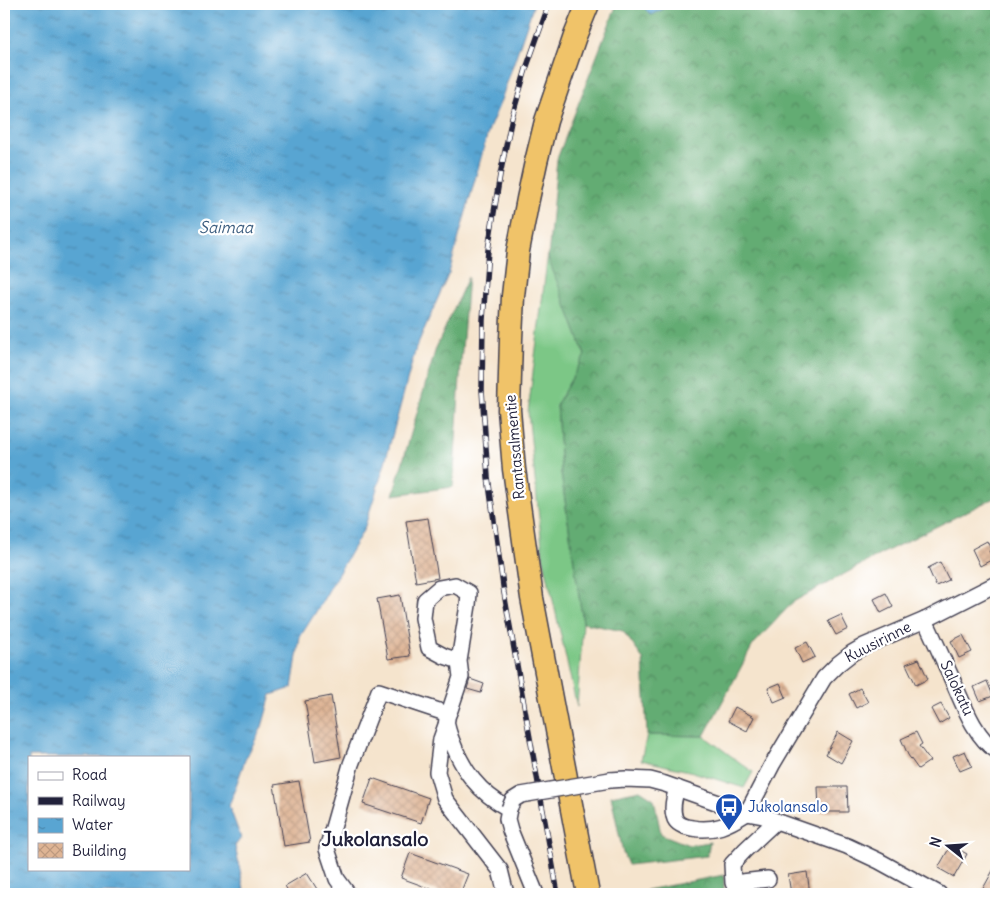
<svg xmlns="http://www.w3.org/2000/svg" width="1000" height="898" font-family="Delius,sans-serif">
<defs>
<pattern id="forest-crowns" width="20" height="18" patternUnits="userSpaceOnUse" patternTransform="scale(1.25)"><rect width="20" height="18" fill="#64ac73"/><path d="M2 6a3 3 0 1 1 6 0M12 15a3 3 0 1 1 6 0" fill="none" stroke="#528c60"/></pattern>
<pattern id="water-ripples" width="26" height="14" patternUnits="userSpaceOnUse" patternTransform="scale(1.25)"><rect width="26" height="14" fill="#59a5d2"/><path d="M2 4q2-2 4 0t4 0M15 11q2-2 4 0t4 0" fill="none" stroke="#4986ac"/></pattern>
<pattern id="building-cross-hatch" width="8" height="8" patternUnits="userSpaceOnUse" patternTransform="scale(1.25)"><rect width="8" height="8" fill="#deb494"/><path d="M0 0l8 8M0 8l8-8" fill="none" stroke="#be9a80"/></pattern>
</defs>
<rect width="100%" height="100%" fill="#fff"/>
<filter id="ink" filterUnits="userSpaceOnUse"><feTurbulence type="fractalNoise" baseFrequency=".02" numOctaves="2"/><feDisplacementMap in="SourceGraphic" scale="10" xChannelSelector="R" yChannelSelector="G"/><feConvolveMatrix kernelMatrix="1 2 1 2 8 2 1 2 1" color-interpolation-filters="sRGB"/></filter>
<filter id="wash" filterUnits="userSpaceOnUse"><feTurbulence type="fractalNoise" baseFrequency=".0096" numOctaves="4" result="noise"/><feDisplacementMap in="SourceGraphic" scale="20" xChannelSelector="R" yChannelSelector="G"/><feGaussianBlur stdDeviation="1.12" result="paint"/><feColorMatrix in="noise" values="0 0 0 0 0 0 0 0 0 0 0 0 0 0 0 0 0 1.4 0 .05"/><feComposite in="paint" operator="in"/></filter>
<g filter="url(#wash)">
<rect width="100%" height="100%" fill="#f5e4cd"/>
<!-- grass -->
<g fill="#7bc786" stroke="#4e7460">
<path d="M548,253L585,356L557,404L561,473L583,623L577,707L543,556L528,412Z"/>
<path d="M647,735L704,736L753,772L744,788L693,772L641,760Z"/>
</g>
<!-- forest -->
<g fill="url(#forest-crowns)" stroke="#436757">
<path d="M617,4H640L651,15L673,4H996V497L881,554L793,602L753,645L704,736L647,735L643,659L623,631L583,623L561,473L557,404L585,355L548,258L557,159Z"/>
<path d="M468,277L461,362L453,487L393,495L436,348Z"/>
<path d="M640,790L654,799L661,834L689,845L710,842L707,856L628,865L623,853L611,796Z"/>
<path d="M724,875V894H647L646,890Z"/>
</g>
<!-- water -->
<g fill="url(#water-ripples)" stroke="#3e6486" fill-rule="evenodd">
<path d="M4,4H534L500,103L489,129L449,273L416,348L383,470L364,529L319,607L300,637L292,688L271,695L262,727L245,760L229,806L241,838L235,846L245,894H4ZM29,757H189V869H29Z"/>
<path d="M640,4H673L651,15Z"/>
</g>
<g id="blocks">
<!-- building -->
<g fill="url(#building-cross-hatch)">
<path d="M428,518L438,578L416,582L406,521Z"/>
<path d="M987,541L991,550L989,551L993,559L980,566L972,549Z"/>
<path d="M940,562L949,580L936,586L928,568Z"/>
<path d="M886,593L893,607L881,613L874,599Z"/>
<path d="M400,595L410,656L388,659L377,599Z"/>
<path d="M841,615L848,629L836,635L828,621Z"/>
<path d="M963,635L972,652L959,658L951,641Z"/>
<path d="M807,642L815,657L802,663L795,648Z"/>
<path d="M919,659L928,679L916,685L906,664Z"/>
<path d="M470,679L484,684L481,693L467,689Z"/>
<path d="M987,681L993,696L980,701L974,687Z"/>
<path d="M780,683L786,697L774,702L768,688Z"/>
<path d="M860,688L868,702L856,708L849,694Z"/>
<path d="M331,696L341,757L315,762L305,701Z"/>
<path d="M941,704L949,718L939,724L931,709Z"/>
<path d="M735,707L754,717L747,731L728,721Z"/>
<path d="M838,732L853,741L841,763L826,754Z"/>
<path d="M916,732L922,744L919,746L930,761L918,769L908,755L901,739Z"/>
<path d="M965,751L972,766L960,771L953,756Z"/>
<path d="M372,778L429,798L421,823L363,804Z"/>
<path d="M299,781L310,842L284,846L274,785Z"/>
<path d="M818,787H847L848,812H819Z"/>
<path d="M951,845L967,854L954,877L938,868Z"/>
<path d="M410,853L468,874L460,894H445L401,878Z"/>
<path d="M996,865V894H980Z"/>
<path d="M807,872L810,894H791L788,875Z"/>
<path d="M307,873L320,894H290L285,886Z"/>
</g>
</g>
</g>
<g filter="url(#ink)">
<use href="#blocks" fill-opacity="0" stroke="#423f51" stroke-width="1"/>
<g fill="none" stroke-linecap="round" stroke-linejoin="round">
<!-- minor casing -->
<g stroke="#423f51" stroke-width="18">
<g id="minor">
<path d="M925,620C934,639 943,659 952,679C962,701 975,738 996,750"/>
<path d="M459,661L444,656L429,648L423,618L425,600L439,588L455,585L469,593L468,605L459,661L461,677L450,710C444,721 447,727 451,739C463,771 478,792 509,809L507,819L510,830L536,894"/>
<path d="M446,725L441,739L437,772L445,799L500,870L506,894"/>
<path d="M610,780L625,779L650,780L665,784L747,813L763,816L776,821L847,846L879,861L939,894"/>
<path d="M677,788C674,798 671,809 675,819C678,825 685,827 692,828C714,832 728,825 747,813"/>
<path d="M747,813L772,765L824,678L838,664L852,653L864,646L925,620L996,584"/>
<path d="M768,879L733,883L732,864L745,850L776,821"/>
<path d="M348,894L337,879L327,849L351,764L379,691L448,714"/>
</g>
</g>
<!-- highway casing -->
<g stroke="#423f51" stroke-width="25">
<path id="highway" d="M588,4L575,36L546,121L536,162L528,199L518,251L513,296L511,339L509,410L514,469L532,598L588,894"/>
</g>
<!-- minor -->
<use href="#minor" stroke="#fff" stroke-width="15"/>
<!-- highway -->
<use href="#highway" stroke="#f0c369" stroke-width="22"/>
<!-- rail casing -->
<g stroke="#22223b" stroke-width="5.5">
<path id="rail" d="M549,4L526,69L512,117L500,175L488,250L483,320L482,390L488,477L504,593L558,894"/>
</g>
<!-- rail -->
<use href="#rail" stroke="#fff" stroke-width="4" stroke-dasharray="11" stroke-linecap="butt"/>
<!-- minor-bridge casing -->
<g stroke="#423f51" stroke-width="18" stroke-linecap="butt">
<path id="minor-bridge" d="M509,809L513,800L521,795L610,780"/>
</g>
<!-- minor-bridge -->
<use href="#minor-bridge" stroke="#fff" stroke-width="15"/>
</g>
</g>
<!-- icons -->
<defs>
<g id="bus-pin" transform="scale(1.4375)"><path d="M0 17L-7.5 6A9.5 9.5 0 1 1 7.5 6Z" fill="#1a4fb4" stroke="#fff"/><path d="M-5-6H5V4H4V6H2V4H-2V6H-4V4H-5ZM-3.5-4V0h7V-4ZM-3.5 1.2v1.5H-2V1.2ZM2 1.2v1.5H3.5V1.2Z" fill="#fff"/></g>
</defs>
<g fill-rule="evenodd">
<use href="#bus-pin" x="729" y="807"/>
</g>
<g text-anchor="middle" stroke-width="4.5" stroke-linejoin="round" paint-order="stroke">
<!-- street labels -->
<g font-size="15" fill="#22223b" stroke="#fff">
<text transform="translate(515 447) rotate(-95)" y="5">Rantasalmentie</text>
<text transform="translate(878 642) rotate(-27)" y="5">Kuusirinne</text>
<text transform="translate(957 688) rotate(65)" y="5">Salokatu</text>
</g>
<!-- transit labels -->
<g font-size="15" fill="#164399" stroke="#fff" text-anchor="start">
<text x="748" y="812">Jukolansalo</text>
</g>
<!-- water labels -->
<g font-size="16" font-style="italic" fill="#3b5d7f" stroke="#fff">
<text x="226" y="233">Saimaa</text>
</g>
<!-- district labels -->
<g font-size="20" font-weight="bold" fill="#22223b" stroke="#fff">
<text x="375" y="846">Jukolansalo</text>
</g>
</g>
<!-- margin -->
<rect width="1000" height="898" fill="none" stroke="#fff" stroke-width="20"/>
<!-- legend -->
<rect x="28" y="756" width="162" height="115" fill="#ffffff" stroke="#a7a7b1"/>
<rect x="38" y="772" width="25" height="8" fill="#ffffff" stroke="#a7a7b1"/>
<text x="72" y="780" font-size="15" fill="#22223b">Road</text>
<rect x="38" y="797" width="25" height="8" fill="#22223b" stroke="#a7a7b1"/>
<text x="72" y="806" font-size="15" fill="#22223b">Railway</text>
<rect x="38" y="818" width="25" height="15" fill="url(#water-ripples)" stroke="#a7a7b1"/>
<text x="72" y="830" font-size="15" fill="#22223b">Water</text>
<rect x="38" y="843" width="25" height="15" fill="url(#building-cross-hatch)" stroke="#a7a7b1"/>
<text x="72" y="856" font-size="15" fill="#22223b">Building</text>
<!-- north arrow -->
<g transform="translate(948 846) rotate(287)" stroke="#ffffff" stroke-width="4" paint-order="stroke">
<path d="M0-4L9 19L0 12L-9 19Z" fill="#22223b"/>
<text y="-8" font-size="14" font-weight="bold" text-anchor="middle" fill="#22223b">N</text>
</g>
</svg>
